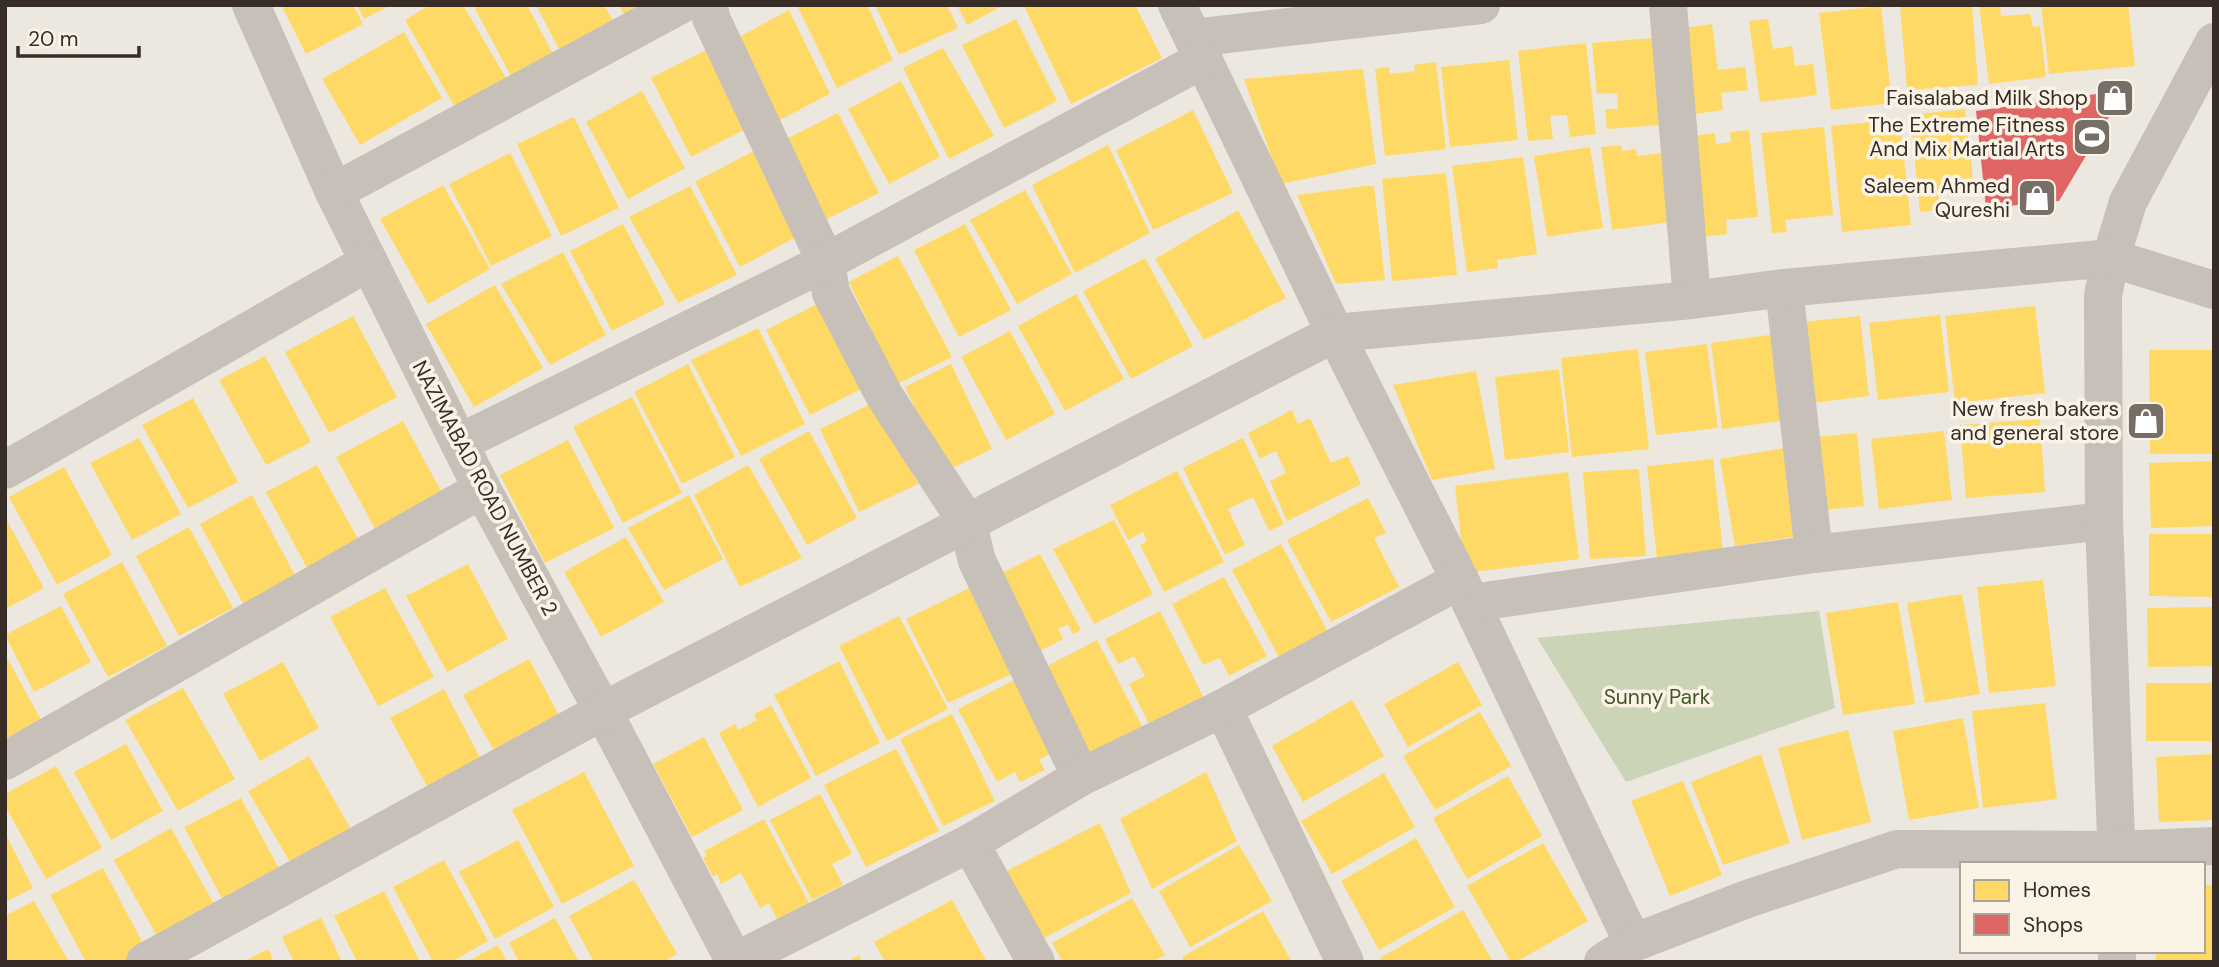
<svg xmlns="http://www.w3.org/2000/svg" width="2219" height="967" font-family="'DM Sans',sans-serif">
<rect width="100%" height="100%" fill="#ede8df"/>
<!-- green -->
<path fill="#ccd4b8" d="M1819,611L1835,708L1626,782L1537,638Z"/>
<!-- homes -->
<g fill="#ffd966">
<path d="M281,5H353L363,24L306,54Z"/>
<path d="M357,5H391L364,19Z"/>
<path d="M430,5H463L506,78L455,107L405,20Z"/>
<path d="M473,5H527L553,54L511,76Z"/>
<path d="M536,5H604L613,21L559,49Z"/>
<path d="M619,5H649L626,18Z"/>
<path d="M797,5H867L893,60L837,88Z"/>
<path d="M875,5H947L958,28L899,55Z"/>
<path d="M957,5H1004L967,25Z"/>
<path d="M1135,5L1162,58L1071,104L1024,6Z"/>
<path d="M1900,5H1972L1978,85L1907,90Z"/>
<path d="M1979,5H2000L2001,16L2030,14L2033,27L2040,26L2046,77L1989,84Z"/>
<path d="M2041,5H2128L2135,66L2049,74Z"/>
<path d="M1881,6L1892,103L1831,110L1819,13Z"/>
<path d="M789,10L830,94L768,126L732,41Z"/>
<path d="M1016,19L1057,101L1004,128L962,45Z"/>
<path d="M1768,19L1773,49L1792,46L1795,66L1813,64L1817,95L1760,102L1749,21Z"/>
<path d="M1712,24L1718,70L1745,67L1748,90L1721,93L1723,110L1688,115L1676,29Z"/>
<path d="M404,32L442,98L360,145L322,79Z"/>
<path d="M1666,37L1674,124L1607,129L1605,109H1618L1617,93L1597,94L1592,43Z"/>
<path d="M1586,43L1596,134L1570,137L1567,115L1550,116L1553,139L1528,141L1518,51Z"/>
<path d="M714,46L754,125L691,157L651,78Z"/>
<path d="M943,48L994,136L949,159L903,68Z"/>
<path d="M1509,60L1518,140L1450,147L1441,67Z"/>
<path d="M1436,62L1446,149L1385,156L1375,69L1389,67L1390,74L1415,71L1414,65Z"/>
<path d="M1363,69L1376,164L1281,184L1244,79Z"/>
<path d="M901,81L940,157L889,184L848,109Z"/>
<path d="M642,91L685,168L628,199L586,122Z"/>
<path d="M1965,109L1974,189L1938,193L1940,210L1920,212L1910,115Z"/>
<path d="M1193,110L1233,193L1153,230L1116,150Z"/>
<path d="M838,113L879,193L819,223L778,143Z"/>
<path d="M574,117L619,208L561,236L517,144Z"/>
<path d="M1900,119L1911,225L1842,232L1831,126Z"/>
<path d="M1824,127L1833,215L1785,220L1787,232L1772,233L1761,133Z"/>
<path d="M1749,130L1758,217L1726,220L1727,234L1703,237L1692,136L1715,133L1716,144L1731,142L1730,132Z"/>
<path d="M1108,145L1150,233L1075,273L1032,185Z"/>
<path d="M1621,145L1622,151L1636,149L1637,156L1669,152L1678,221L1612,230L1601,147Z"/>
<path d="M761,147L808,231L740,267L695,182Z"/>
<path d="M1590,147L1603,228L1547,237L1534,156Z"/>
<path d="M510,153L552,236L491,266L449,184Z"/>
<path d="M1523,157L1537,254L1497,260L1498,268L1467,272L1452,166Z"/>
<path d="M1446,173L1457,275L1392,281L1382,179Z"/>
<path d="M443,185L490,269L428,304L380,219Z"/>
<path d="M690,186L737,275L678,303L629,217Z"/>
<path d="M1366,186H1374L1385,280L1336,284L1297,195Z"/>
<path d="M1025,190L1072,274L1017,304L970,220Z"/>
<path d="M1238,210L1286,298L1204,340L1155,259Z"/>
<path d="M623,224L665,304L612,331L570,251Z"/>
<path d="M965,224L1011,310L959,337L914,250Z"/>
<path d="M563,252L606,335L550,365L501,284Z"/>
<path d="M898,256L952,357L897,384L849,282Z"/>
<path d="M1145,258L1193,346L1131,379L1083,291Z"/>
<path d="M495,285L543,368L474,407L426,324Z"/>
<path d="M1076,294L1124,379L1065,411L1018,326Z"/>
<path d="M819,303L863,388L810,415L766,330Z"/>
<path d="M2035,306L2045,393L1955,403L1945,316Z"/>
<path d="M1940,315L1949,392L1878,400L1869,323Z"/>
<path d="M353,316L397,397L329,433L285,352Z"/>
<path d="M1860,316L1869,396L1812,403L1803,322Z"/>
<path d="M758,328L805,424L741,456L691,360Z"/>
<path d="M1010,331L1055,414L1006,440L961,357Z"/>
<path d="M1776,334L1788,420L1722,429L1711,343Z"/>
<path d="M1707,344L1718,428L1656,435L1645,352Z"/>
<path d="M1638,349L1649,449L1572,457L1561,358Z"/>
<path d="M2149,350H2214V454H2150Z"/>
<path d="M265,356L311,442L266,465L219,380Z"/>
<path d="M688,364L735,457L682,484L634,392Z"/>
<path d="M951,364L992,449L946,471L905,387Z"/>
<path d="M1559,369L1569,452L1505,460L1495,377Z"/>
<path d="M1476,371L1495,469L1432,480L1393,385Z"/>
<path d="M632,397L682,493L623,523L573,427Z"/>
<path d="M193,398L238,482L188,508L142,425Z"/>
<path d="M877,401L918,484L859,512L820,429Z"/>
<path d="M1292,410L1298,424L1310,418L1331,463L1348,456L1361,484L1287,521L1270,481L1286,473L1276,451L1260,459L1248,433Z"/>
<path d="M2040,419L2045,492L1966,498L1960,425Z"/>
<path d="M403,421L447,502L380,538L336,457Z"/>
<path d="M809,431L857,518L807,545L759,459Z"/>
<path d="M1944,431L1952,500L1879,509L1871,439Z"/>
<path d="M1857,433L1864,506L1814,511L1807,438Z"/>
<path d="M139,438L181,514L132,540L90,463Z"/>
<path d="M1243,438L1284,524L1269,531L1253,497L1228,509L1245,545L1225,555L1183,468Z"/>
<path d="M568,440L614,528L545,563L500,475Z"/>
<path d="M1790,447L1805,535L1735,546L1720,459Z"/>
<path d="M1713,459L1723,552L1657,559L1647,466Z"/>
<path d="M2214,461V526L2151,528L2149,463Z"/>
<path d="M317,465L364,550L312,577L266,492Z"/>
<path d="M748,465L802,558L740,587L694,495Z"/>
<path d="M64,467L112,555L57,585L9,497Z"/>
<path d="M1639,469L1646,556L1590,559L1583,472Z"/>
<path d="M1177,471L1224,562L1164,592L1140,545L1147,541L1143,532L1128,540L1110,505Z"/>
<path d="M1568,472L1579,559L1465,573L1455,486Z"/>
<path d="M252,495L297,579L245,607L200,524Z"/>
<path d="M689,495L723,559L664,590L628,528Z"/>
<path d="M1368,498L1386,533L1374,538L1399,587L1331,622L1287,540Z"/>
<path d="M5,517L44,588L5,609Z"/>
<path d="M1114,520L1153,594L1094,624L1053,549Z"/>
<path d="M189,527L233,608L179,636L136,556Z"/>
<path d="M2149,534H2214V597L2149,596Z"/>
<path d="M626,537L664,602L601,637L564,572Z"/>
<path d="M1281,544L1329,634L1280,659L1232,570Z"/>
<path d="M1040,554L1081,630L1073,634L1068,624L1058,629L1063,639L1030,656L990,579Z"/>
<path d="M122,562L167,646L108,677L63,594Z"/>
<path d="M468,564L508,639L447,672L406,596Z"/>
<path d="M1224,577L1267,656L1229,676L1220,658L1203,665L1172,604Z"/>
<path d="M2043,580L2056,686L1989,693L1977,587Z"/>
<path d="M984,581L1023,669L948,703L906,619Z"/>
<path d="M385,588L434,677L378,706L330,617Z"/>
<path d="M1962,594L1980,694L1925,703L1907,603Z"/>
<path d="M1898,602L1915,704L1843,715L1826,613Z"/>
<path d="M61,606L91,662L34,692L5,635Z"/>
<path d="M2214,607V666L2148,667L2147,608Z"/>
<path d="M1160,611L1204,698L1150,726L1129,684L1145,676L1134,656L1118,664L1105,639Z"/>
<path d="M899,616L948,709L887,741L839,646Z"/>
<path d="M1097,640L1145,732L1080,764L1036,672Z"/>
<path d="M5,654L41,720L5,739Z"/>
<path d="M529,659L564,725L499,760L463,695Z"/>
<path d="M839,661L880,743L816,776L774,695Z"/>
<path d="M283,662L319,728L260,761L223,694Z"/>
<path d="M1458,662L1482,705L1408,747L1384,704Z"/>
<path d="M1016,679L1054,751L1039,760L1045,770L1020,782L1015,772L997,782L958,709Z"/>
<rect x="2146" y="683" width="68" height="58"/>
<path d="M183,688L235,779L178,811L125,720Z"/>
<path d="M444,689L486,769L433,797L390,718Z"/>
<path d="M1352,700L1384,756L1303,802L1272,746Z"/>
<path d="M2045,703L2057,799L1983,808L1972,711Z"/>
<path d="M771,705L811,778L758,807L719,733L735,724L738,730L757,720L754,714Z"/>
<path d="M1480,712L1511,766L1435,810L1403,756Z"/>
<path d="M952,714L995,801L943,826L900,739Z"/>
<path d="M1963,718L1979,808L1909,820L1893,731Z"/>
<path d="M1848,730L1871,822L1802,840L1778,748Z"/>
<path d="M704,737L743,810L692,837L653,764Z"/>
<path d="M126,744L163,811L111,840L74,772Z"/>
<path d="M896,749L939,831L866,867L824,785Z"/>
<path d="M1761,754L1790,843L1723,865L1691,782Z"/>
<path d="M2214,754V820L2159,822L2156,757Z"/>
<path d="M309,756L357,840L297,874L248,791Z"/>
<path d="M56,766L102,848L46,879L5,806V794Z"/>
<path d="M584,772L634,866L562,904L512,810Z"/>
<path d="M1206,772L1237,841L1152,889L1120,819Z"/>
<path d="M1384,773L1415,827L1332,874L1301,821Z"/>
<path d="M1508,776L1542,836L1467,879L1433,818Z"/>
<path d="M1683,781L1722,875L1670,896L1631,801Z"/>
<path d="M820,794L852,854L832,864L843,885L812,900L770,820Z"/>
<path d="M241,798L283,876L226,906L184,827Z"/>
<path d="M764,819L809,903L777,919L769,903L760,908L741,873L721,884L717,874L713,877L703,858L707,856L704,851Z"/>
<path d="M1100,823L1131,893L1042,939L1007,871Z"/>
<path d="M171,828L218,911L161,943L114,860Z"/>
<path d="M5,833L33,888L5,902Z"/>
<path d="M1416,838L1455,907L1379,950L1341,881Z"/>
<path d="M518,840L554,907L495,939L459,872Z"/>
<path d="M1543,843L1588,921L1516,962H1511L1467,886Z"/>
<path d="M1239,845L1272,901L1190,947L1159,891Z"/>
<path d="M444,860L488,941L451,962H433L393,887Z"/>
<path d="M103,868L149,955L136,962H86L50,895Z"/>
<path d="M634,880L677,954L663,962H594L569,916Z"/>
<path d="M2203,885H2214V962H2156V951H2203Z"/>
<path d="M384,891L420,962H357L334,916Z"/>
<path d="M1132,898L1165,955L1152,962H1063L1052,943Z"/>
<path d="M952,900L987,962H885L874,942Z"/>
<path d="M34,901L69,962H7L5,958V916Z"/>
<path d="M1463,910L1493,962H1382L1380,958Z"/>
<path d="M1263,911L1292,962H1184L1182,957Z"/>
<path d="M321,918L342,962H294L282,937Z"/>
<path d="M555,918L579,962H519L509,943Z"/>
<path d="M498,945L507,962H466Z"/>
<path d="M268,949L274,962H242Z"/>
<path d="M859,955L862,962H846Z"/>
</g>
<!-- shops -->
<path fill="#e06666" d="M2125,90L2059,201L1986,208L1976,111Z"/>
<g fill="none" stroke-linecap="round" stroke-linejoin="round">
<!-- minor -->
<g stroke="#c6c0b8" stroke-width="38">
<path d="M251,5L334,192L482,489L603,711L735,962"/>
<path d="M709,5L711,18L826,262L831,293L884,395L968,524L977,561L1081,777"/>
<path d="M1177,5L1335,333L1460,580L1633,943"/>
<path d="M1668,5L1692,300"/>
<path d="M1193,38L1481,5"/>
<path d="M334,192L680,5"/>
<path d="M1784,288L1814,554"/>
<path d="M459,443L826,262L1204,59"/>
<path d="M5,470L369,262"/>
<path d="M1471,603L1814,554L2104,521"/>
<path d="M1223,708L1345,962"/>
<path d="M5,761L482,489"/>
<path d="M970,843L1036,962"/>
<path d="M2117,864L2104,521L2103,295L2111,258L2128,202L2214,42"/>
<path d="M145,962L603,711L1335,333L1692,300L1784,288L2111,258L2214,290"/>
<path d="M734,962L970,843L1081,777L1223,708L1460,580"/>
<path d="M1603,962L1633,943L1747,899L1897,849L2117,850L2214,846"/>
<path d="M2117,962V951"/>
</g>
</g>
<!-- icons -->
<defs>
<g id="shop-square" transform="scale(2.0125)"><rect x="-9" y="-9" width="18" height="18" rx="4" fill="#776e67" stroke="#fbf3e5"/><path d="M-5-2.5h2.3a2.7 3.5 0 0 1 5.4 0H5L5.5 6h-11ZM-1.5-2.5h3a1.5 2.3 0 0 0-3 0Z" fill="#fff"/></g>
<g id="stadium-square" transform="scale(2.0125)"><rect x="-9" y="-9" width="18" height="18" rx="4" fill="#776e67" stroke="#fbf3e5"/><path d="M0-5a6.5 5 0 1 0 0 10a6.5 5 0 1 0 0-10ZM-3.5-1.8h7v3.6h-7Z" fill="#fff"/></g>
</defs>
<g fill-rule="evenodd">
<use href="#shop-square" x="2115" y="98"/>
<use href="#stadium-square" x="2092" y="137"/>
<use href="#shop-square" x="2037" y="198"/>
<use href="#shop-square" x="2146" y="421"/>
</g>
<g text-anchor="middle" stroke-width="7" stroke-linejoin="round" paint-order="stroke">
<!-- poi labels -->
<g font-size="21" fill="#372d26" stroke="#fbf3e5" text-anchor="end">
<text x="2088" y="105">Faisalabad Milk Shop</text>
<text x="2065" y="132">The Extreme Fitness<tspan x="2065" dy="24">And Mix Martial Arts</tspan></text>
<text x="2010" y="193">Saleem Ahmed<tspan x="2010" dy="24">Qureshi</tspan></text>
<text x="2119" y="416">New fresh bakers<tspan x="2119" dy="24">and general store</tspan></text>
</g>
<!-- street labels -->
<g font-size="21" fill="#372d26" stroke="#fbf3e5">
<text transform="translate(485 488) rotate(62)" y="7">NAZIMABAD ROAD NUMBER 2</text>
</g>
<!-- park labels -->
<g font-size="21" fill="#425728" stroke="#fbf3e5">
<text x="1657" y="704">Sunny Park</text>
</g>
</g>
<!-- border -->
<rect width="2219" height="967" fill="none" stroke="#372d26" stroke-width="14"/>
<!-- legend -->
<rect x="1960" y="862" width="245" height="91" fill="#fbf3e5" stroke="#ada499" stroke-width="2"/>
<rect x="1974" y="880" width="35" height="21" fill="#ffd966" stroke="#ada499" stroke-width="2"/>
<text x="2023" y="897" font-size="21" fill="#372d26">Homes</text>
<rect x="1974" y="914" width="35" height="21" fill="#e06666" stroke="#ada499" stroke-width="2"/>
<text x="2023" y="932" font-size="21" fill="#372d26">Shops</text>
<!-- scale -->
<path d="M18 46v10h121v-10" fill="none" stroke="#372d26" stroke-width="3.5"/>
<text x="28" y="46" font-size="21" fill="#372d26" stroke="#fbf3e5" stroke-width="5" paint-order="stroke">20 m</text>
</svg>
